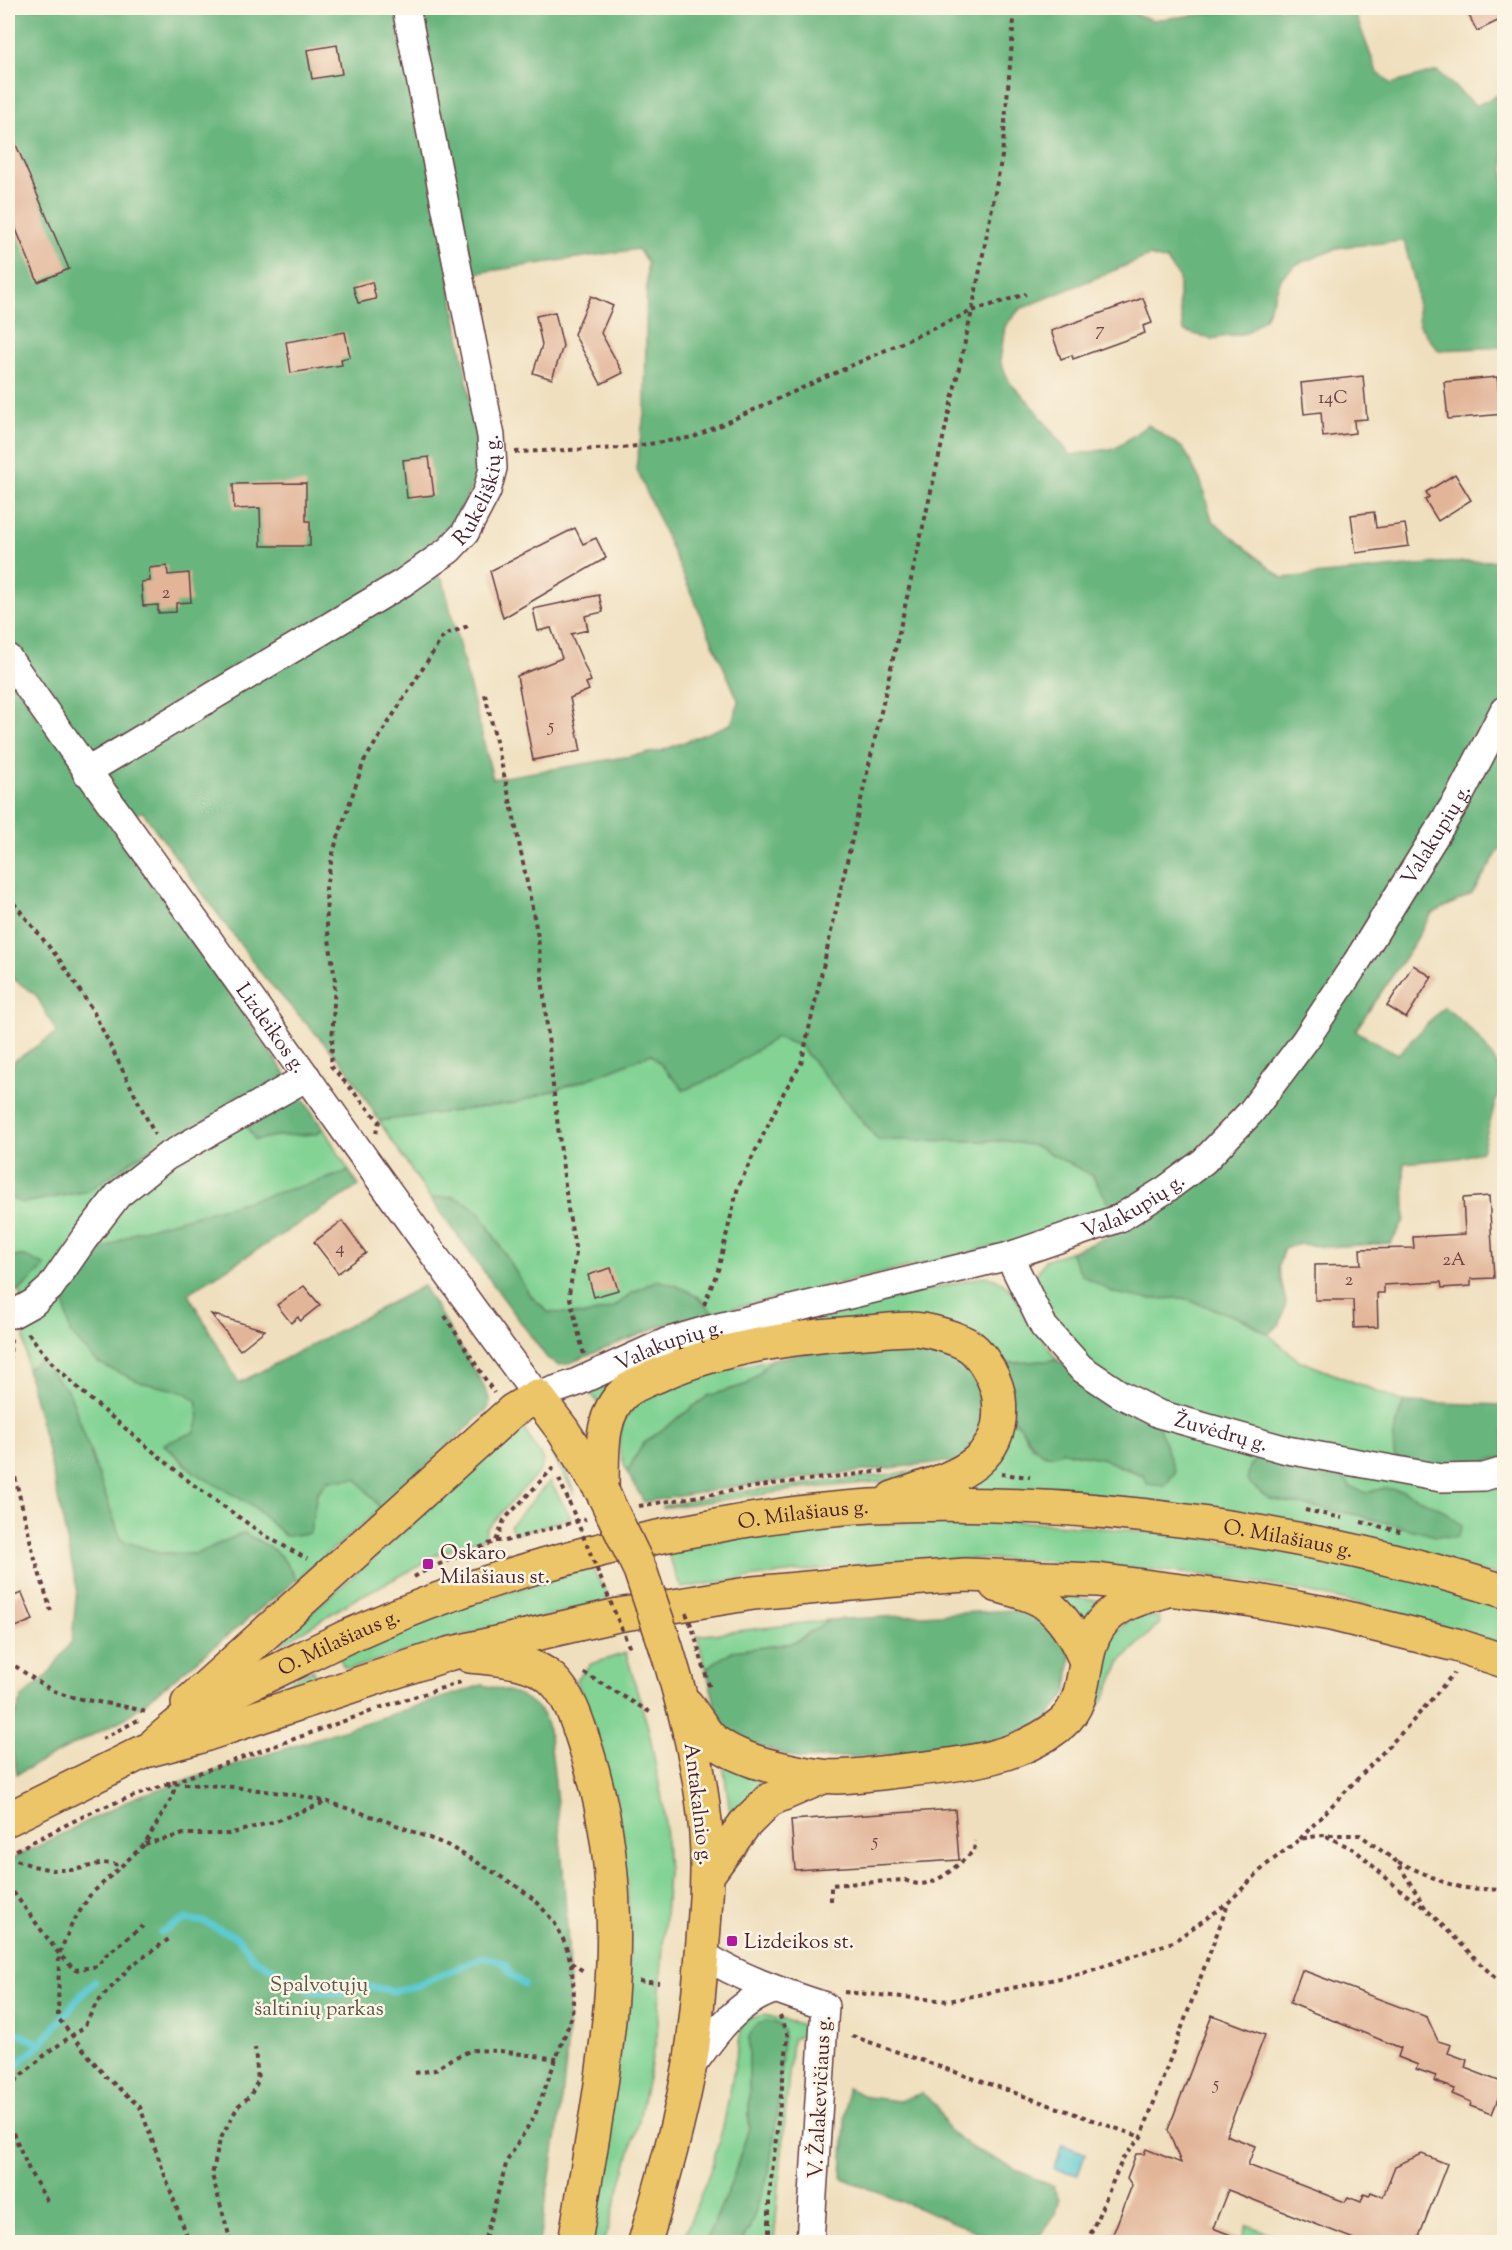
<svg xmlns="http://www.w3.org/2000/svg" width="1512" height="2250" font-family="'Sorts Mill Goudy',serif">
<rect width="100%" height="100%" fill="#fcf5e5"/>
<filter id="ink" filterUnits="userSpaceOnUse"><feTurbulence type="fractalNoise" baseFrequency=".0167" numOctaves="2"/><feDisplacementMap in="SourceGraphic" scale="12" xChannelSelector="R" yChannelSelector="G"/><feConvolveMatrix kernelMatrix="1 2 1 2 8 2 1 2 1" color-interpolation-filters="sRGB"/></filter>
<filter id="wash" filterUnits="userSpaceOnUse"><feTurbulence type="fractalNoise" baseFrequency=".008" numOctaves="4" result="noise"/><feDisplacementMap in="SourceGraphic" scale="24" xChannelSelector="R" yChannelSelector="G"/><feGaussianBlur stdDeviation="1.35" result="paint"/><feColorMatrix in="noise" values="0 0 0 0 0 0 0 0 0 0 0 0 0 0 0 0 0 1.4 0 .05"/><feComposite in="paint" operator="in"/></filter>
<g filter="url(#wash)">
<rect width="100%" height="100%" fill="#efdfbe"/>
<!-- green -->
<g fill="#82d394" stroke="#667960" stroke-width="1.5" fill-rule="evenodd">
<path d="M776,1037L800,1046L878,1140L1007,1141L1036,1146L1092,1175L1111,1206L1026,1239L713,1313L698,1296L632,1293L613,1308L586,1315L548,1312L529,1294L480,1213L453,1197L430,1198L379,1121L515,1103L591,1078L651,1054L718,1076Z"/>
<path d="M234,1105L255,1140L276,1136L317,1134L323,1128L349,1171L92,1256L83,1272L140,1382L186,1392L196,1400L199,1418L195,1432L164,1445L195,1473L253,1506L285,1536L310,1532L317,1493L328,1480L357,1479L381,1509L296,1580C282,1551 271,1547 243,1533L196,1554L159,1553L121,1540L70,1394L40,1361L27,1369L20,1290L45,1266L25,1256L8,1257V1197L23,1203L88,1191L137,1157Z"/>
<path d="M1070,1252L1082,1275L1147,1299L1183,1298L1245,1320L1268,1334L1298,1360L1404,1402L1395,1426L1479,1466L1490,1459L1504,1458V1489L1502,1493L1501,1505L1504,1507V1576L968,1492L989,1471L1011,1418L1020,1426L1032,1447L1101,1458L1165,1486L1175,1472L1075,1354L1036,1292V1275L1045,1260ZM1285,1463L1298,1470H1308L1321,1465L1341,1471L1350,1487L1366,1493L1385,1488L1353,1514L1269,1499Z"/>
<path d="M986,1276L1002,1282L1012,1292L1057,1360L999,1364L778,1325Z"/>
<path d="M666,1353L602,1407L587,1389Z"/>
<path d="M772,1359L748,1384L708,1396L643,1444L627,1472L619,1449L621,1428L633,1403L696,1376Z"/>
<path d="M513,1419L524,1429L543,1460L541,1470L486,1529L485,1538L435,1555L427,1562L355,1599L282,1644L279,1641L425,1513Z"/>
<path d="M554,1444L559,1453L575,1495L551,1452Z"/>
<path d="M928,1470L934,1476L792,1490L662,1508V1506L738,1492Z"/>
<path d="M550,1481L571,1518L515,1534L510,1526Z"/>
<path d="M967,1520L1028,1522L1186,1535L1368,1566L1504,1604V1645C1430,1620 1354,1601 1276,1586C1219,1575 1159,1570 1101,1566C1056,1562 1010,1558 965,1559C869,1561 775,1573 681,1588L666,1548C766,1533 866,1523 967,1520Z"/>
<path d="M591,1567L607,1593L606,1603C519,1620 434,1641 350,1669L344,1667L339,1657L445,1612Z"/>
<path d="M1058,1597L1107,1601L1086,1635Z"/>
<path d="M1143,1616L1158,1617L1160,1623L1121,1661L1104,1699L1085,1722L1100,1642L1134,1618Z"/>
<path d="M829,1620L794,1643L733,1651L706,1668L697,1636Z"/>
<path d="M626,1653L649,1731L664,1810L668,1872L657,2036L638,2124L604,2242H588L627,2001L630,1951L627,1885L594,1729L576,1679L591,1664Z"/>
<path d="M313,1669L317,1680L215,1718Z"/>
<path d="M722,1755L757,1773L759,1796L732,1827Z"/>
<path d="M764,2015L800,2024L813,2033L792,2039L774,2242H741L750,2227L749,2037V2128L732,2181L706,2242H682L712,2166L724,2123L742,2026L746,2019Z"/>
<path d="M1247,2225L1292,2242H1241Z"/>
</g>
<!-- forest -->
<g fill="#69b57e" stroke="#5a6a54" stroke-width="1.5" fill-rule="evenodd">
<path d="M8,8H1127L1138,15L1152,20L1239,10L1244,8H1353L1377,72L1391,84L1437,71L1476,106L1504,92V347L1438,350L1419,325L1416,286L1404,241L1341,247L1297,264L1282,277L1265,318L1246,333L1211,339L1184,331L1179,304V277L1167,261L1149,256L1020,309L1005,326L1000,361L1010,383L1029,402L1070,455L1116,448L1148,425L1184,449L1201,482L1212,520L1282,578L1440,563L1504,560V842L1472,894L1431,914L1413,945L1355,1031L1398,1054L1444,1007C1471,1027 1487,1045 1503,1075L1482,1151L1459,1158L1404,1163L1405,1219L1391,1243L1327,1247L1301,1244L1284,1248L1278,1266L1286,1303L1280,1324L1268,1334L1245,1320L1183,1298L1147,1299L1114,1293L1082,1275L1070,1252L1116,1234L1111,1206L1092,1175L1036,1146L1007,1141L878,1140L800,1046L776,1037L718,1076L684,1090L651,1054L591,1078L515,1103L379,1121L346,1067L265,978L142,811L116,830L323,1128L317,1134L276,1136L255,1140L234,1105L137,1157L88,1191L23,1203L8,1197V1077L14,1061L57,1033L36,995L8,975ZM638,249L647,262L645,408L636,468L739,702L731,724L661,751L493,779L443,581L415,556L453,523L482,468L449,277Z"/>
<path d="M349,1171L359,1186L188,1293L239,1383L423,1286L484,1386L490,1401L488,1408L381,1509L357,1479L328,1480L317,1493L310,1533L285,1536L253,1506L195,1473L164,1444L195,1432L199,1418L196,1400L185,1392L140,1382L98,1363L70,1333L64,1300L92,1256L135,1232L327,1179Z"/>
<path d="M453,1197L467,1203L480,1213L529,1294L548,1312L586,1315L613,1308L632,1293L657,1280C684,1287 695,1292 713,1313L661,1326L567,1364L558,1365L547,1358L430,1198Z"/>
<path d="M25,1256L46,1266L20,1290L8,1293V1257Z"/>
<path d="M874,1342H912L956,1353L971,1368L985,1401L980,1435L959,1463L942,1462L916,1465L752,1484L644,1502L627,1472L643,1444L708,1396L748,1384L772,1359Z"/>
<path d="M40,1360L70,1394L121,1540L159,1553L196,1554L243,1533C271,1547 282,1551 296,1580L127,1717L17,1774L9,1731L22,1697L47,1676L72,1641L77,1588L48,1451L27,1369Z"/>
<path d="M1057,1360L1158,1425L1175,1472L1165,1486L1147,1484L1144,1475L1101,1458L1063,1451C1038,1465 1032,1441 1020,1426C1017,1423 1012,1420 1010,1416C1004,1401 1003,1381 999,1364Z"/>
<path d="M1404,1402L1504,1405V1458L1490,1459L1479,1466L1460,1472L1395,1458C1390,1437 1397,1421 1404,1402Z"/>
<path d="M1259,1456L1285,1463L1298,1470H1308L1321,1465L1341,1471L1350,1487L1366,1493L1385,1488L1403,1491L1443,1510L1462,1526L1457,1537L1436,1536L1353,1514L1269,1499L1247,1481L1250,1466Z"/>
<path d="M1014,1610L1039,1619L1044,1612L1071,1656L1067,1692L1046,1721L998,1742L896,1755L800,1759L739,1740L725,1727L716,1708L706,1668L733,1651L794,1643L829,1620Z"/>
<path d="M482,1685C507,1690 530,1694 544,1717C551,1728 555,1787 557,1803C566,1898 575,1994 563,2089C557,2140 547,2192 539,2242H8V1861L138,1796Z"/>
<path d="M768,2021L778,2024L784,2032L777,2114L769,2173L750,2227L741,2242H706L732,2181L749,2128V2037L755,2025Z"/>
<path d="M847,2088L867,2097L899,2101L922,2093L936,2105L949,2131L972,2148L1053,2187L1059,2200L1056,2214L1041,2234L1020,2242L996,2239L842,2178Z"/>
</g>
<!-- water -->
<path fill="#5dcad2" stroke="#54747e" stroke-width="1.5" d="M1062,2145L1085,2153L1078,2175L1054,2168Z"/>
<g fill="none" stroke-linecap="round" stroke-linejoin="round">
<!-- stream -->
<g stroke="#5dcad2" stroke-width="7">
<path d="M161,1932L186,1919L204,1922L238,1938L253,1958L312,1991L342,1994L360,1985L393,1991L416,1986L484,1957L504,1963L512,1976L524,1984"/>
<path d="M8,2029L41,2044"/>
<path d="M8,2072L41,2044L82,1994L95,1982"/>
</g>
</g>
<g id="blocks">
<!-- building -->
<g fill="#e2b599">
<path d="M1465,8H1504V18L1477,31Z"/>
<path d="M337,45L342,74L312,79L307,50Z"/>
<path d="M8,126L69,269L38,282L8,210Z"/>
<path d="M372,282L376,299L358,303L353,287Z"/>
<path d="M591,296L613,306L601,333L623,373L601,384L574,334Z"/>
<path d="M1143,298L1152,323L1143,326L1145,333L1073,359L1072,355L1061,359L1051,331Z"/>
<path d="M555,312L563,346L552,379L533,373L542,345L536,316Z"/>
<path d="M345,332L350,357L341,359L342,365L291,373L286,342Z"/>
<path d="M1363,376L1367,419L1354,420L1355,433L1323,437L1321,412L1304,414L1301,383Z"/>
<path d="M1497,377L1499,394L1504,393V414L1448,419L1444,382Z"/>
<path d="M429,457L434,495L407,498L403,460Z"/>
<path d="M1455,474L1471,500L1438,521L1425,500L1429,497L1426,492Z"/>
<path d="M306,483V521H310V546H261L260,508L234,509L233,484Z"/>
<path d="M1374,512L1376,528L1405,524L1409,546L1356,553L1351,515Z"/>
<path d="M575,528L583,544L596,538L606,558L503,618L490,571Z"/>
<path d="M167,566L168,575L189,573L191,602L176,603V612L158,613V605L143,606L141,582L150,581L149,568Z"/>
<path d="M599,595L603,612L585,616L588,630L571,634L591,681L586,683L589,690L570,698L581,751L533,760L517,676L562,658L551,628L538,631L533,609Z"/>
<path d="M1413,965L1432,977L1406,1018L1387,1006Z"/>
<path d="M1489,1196L1494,1278L1471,1279V1286L1442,1288L1441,1282L1384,1285V1293H1377L1378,1327L1354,1328L1353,1300H1315V1265L1361,1264L1360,1249L1414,1248L1413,1237L1465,1234L1463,1198Z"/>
<path d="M342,1221L366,1253L338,1273L314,1242Z"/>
<path d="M611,1268L618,1290L594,1297L588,1275Z"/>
<path d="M304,1286L320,1305L300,1321L298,1317L291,1323L277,1305Z"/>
<path d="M211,1314L265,1330L240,1350Z"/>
<path d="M22,1593L33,1620L8,1630V1598Z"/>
<path d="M955,1809L959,1860L795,1870L791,1820Z"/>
<path d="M1302,1970L1427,2017L1438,2041L1451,2045L1448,2053L1467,2060L1465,2068L1504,2083L1492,2114L1470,2106L1471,2102L1452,2094L1455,2089L1434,2081L1436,2076L1416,2069L1418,2065L1398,2057L1401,2048L1290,2003Z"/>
<path d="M1212,2015L1265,2035L1226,2135L1255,2146L1248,2165L1345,2202L1348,2197L1361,2202L1364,2194L1369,2196L1371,2192L1383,2197L1395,2166L1422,2154L1447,2164L1417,2242H1352L1354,2239L1228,2190L1213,2228L1246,2241V2242H1110L1132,2185L1127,2178L1136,2154H1144L1146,2149L1181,2163L1168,2130Z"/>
</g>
</g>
</g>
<g filter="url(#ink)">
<use href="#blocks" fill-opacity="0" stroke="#633c41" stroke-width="1.5"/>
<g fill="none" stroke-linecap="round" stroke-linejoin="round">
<!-- minor casing -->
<g stroke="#633c41" stroke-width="30">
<g id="minor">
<path id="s1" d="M8,658C81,764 158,868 233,974C334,1115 433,1256 537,1396L575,1383L666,1342L710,1329L1009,1256L1120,1218L1165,1190L1204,1161L1251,1112L1306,1039L1356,963L1459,797L1504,710"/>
<path id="s2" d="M86,772L404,582L449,550L465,533L487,491L493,468L491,436L406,8"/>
<path id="s3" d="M1009,1256L1044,1327L1081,1368L1120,1394L1159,1414L1287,1450L1441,1478L1484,1477L1504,1471"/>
<path d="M8,1313L13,1314L33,1303L50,1288L84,1239L118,1195L166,1157L307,1077"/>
<path d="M702,1954C740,1978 782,1992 825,2006L810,2242"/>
<path d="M689,2070C713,2037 734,2003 774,1990"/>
</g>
</g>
<!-- primary casing -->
<g stroke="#633c41" stroke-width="36">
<g id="primary">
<path d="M602,1491C603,1459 598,1415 625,1392C635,1384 650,1379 661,1374C725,1346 796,1337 865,1332C880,1331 896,1329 911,1329C926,1329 959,1338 971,1347C984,1357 997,1382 999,1398C1007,1469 945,1479 893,1498"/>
<path d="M996,1585C1012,1590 1031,1593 1045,1603C1064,1617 1076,1638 1085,1659"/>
<path d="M470,1656C496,1659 532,1660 552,1679C572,1698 579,1728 587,1752C640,1919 602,2076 575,2242"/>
<path d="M188,1703L512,1411L537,1396L562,1429L602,1491"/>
<path d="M687,1705C694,1715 701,1726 708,1735C718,1746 737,1755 751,1760C766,1766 805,1774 822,1776C843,1779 868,1774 890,1772C948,1765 1015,1763 1062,1723C1098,1692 1070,1635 1121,1607C1134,1599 1150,1596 1164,1591"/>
<path id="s4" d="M156,1743C168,1733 181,1721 194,1712C212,1701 232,1693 251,1683C283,1668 314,1652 346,1637C463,1584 584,1549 710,1527C763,1517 817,1509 871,1506C1079,1496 1306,1529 1504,1591"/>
<path d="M8,1819L145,1751L198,1737L448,1654L618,1615L753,1593L895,1580L966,1575L1097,1580L1252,1600L1331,1614L1456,1645L1504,1661"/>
<path d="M708,1874L744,1825L769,1800L823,1777"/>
<path d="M645,2242C661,2186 678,2129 689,2070C696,2031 699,1992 702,1953C705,1913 709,1874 706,1834C701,1770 685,1709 666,1647"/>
</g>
</g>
<!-- path -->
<g stroke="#633c41" stroke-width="4" stroke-dasharray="4.5 4.5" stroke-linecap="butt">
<path d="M515,452L623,448L694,437L972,311L1026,294"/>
<path d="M485,694L513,813L538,937L553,1086L568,1209L576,1253L569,1294L584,1355"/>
<path d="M8,896L59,959L92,1009L155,1135"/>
<path d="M376,1133L379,1121L331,1066L335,980L327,925L326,886L334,849L364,761L444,635L468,626"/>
<path d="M704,1305L718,1270L738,1187L784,1092L801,1064L972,311L1002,156L1015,8"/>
<path d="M445,1316L494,1393"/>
<path d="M28,1333L51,1362L90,1399L191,1483L264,1535L307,1559"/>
<path d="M8,1388L11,1338"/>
<path d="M8,1415L9,1452L34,1556L51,1611"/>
<path d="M1001,1474L1030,1477"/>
<path d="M559,1479L569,1502"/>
<path d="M639,1506L773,1484L884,1471"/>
<path d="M1305,1510L1342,1518"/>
<path d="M1361,1522L1403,1532"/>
<path d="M496,1541H505L586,1519"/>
<path d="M414,1577L430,1568L496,1541L504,1520L554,1467"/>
<path d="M693,1630L710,1689"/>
<path d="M8,1661C26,1673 46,1690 68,1696C95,1703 122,1704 149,1713"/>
<path d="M584,1673L653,1714"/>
<path d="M379,1708L461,1682"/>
<path d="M102,1739L140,1719"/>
<path d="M166,1783L235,1787L296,1795L328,1802L386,1821L447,1845L480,1864L518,1887L537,1902L554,1922L565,1943L571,1963L574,1990L572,2016L535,2115L507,2161L484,2242"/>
<path d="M167,1784L174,1790L171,1799L145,1844L90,1895L72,1924L59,1954L58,2018L105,2076L140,2107L189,2242"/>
<path d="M1326,1836L1355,1850L1400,1890L1423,1907"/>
<path d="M1300,1839L1411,1723L1454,1673"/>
<path d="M145,1844L184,1834H229L276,1821L326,1802"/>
<path d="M8,1854L98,1809L372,1711"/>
<path d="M8,1857L33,1866L52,1870H74L103,1863L121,1865"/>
<path d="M1398,1862L1443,1882L1463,1888L1504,1890"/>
<path d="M8,1885L59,1954L75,1970L98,1966L106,1955L143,1926"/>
<path d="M831,1901V1885L905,1880C932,1894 955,1866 974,1851L975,1841"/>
<path d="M571,1963L585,1972"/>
<path d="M639,1981L659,1983"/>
<path d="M1502,1985L1504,1994"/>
<path d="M844,1992L949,2001L1084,1973L1173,1942L1228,1903L1266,1865L1300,1839L1323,1835H1360L1397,1862L1426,1909L1504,1987"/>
<path d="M852,2036L1141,2137"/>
<path d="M415,2073L435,2070L451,2059L472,2050L500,2051L557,2059"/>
<path d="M8,2087L46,2054L84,2027L96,2004L131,1966L169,1939"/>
<path d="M8,2125L15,2137L30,2172L47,2201"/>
<path d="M231,2242L212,2175L220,2140L238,2106L250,2096L258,2081L255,2048"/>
<path d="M769,2242V2198L788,2036L780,2016"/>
<path d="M1087,2242L1123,2158L1141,2137L1228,1904"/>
</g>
<!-- minor -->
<use href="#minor" stroke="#fff" stroke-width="27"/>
<!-- primary -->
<use href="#primary" stroke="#ecc569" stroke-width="33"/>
<!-- primary-bridge casing -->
<g stroke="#633c41" stroke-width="36" stroke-linecap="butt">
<path id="primary-bridge" d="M602,1491L640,1570L666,1647"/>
</g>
<!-- path-bridge -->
<g stroke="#633c41" stroke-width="4" stroke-dasharray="4.5 4.5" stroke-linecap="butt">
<path d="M569,1502L630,1649"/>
<path d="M686,1613L693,1630"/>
</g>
<!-- primary-bridge -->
<use href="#primary-bridge" stroke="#ecc569" stroke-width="33"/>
</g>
</g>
<!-- markers -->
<g fill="#b5179e" stroke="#fcf5e5" stroke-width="2">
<rect x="422" y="1558" width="12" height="12" rx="3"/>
<rect x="726" y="1935" width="12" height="12" rx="3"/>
</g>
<g text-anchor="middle" stroke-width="5" stroke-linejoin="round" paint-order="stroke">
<!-- number labels -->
<g font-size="18" fill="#704446">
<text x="1100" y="335">7</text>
<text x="1333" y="403">14C</text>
<text x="166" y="598">2</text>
<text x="551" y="731">5</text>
<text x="340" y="1253">4</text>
<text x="1454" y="1265">2A</text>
<text x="1349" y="1285">2</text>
<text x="875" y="1846">5</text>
<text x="1216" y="2089">5</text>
</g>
<!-- street labels -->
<g font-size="21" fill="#4a1f2b" stroke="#fcf5e5">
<text dy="7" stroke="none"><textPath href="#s2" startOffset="495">Rukeliškių g.</textPath></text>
<text dy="7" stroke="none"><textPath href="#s1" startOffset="2022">Valakupių g.</textPath></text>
<text dy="7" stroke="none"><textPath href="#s1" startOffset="454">Lizdeikos g.</textPath></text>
<text dy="7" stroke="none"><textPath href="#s1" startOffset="1536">Valakupių g.</textPath></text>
<text dy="7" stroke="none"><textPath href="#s1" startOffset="1050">Valakupių g.</textPath></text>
<text dy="7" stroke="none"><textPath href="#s3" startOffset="290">Žuvėdrų g.</textPath></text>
<text dy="7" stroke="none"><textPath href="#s4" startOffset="694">O. Milašiaus g.</textPath></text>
<text dy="7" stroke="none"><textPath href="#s4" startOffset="1182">O. Milašiaus g.</textPath></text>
<text dy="7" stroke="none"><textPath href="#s4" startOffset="210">O. Milašiaus g.</textPath></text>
<text transform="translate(699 1804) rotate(83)" y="7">Antakalnio g.</text>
<text transform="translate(819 2097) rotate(-87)" y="7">V. Žalakevičiaus g.</text>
</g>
<!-- poi labels -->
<g font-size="21" fill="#4a1f2b" stroke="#fcf5e5" text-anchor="start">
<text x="440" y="1559">Oskaro<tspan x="440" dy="24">Milašiaus st.</tspan></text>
<text x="744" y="1948">Lizdeikos st.</text>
</g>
<!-- park labels -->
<g font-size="21" fill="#5b554a" stroke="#fcf5e5">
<text x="319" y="1991">Spalvotųjų<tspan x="319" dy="24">šaltinių parkas</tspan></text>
</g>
</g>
<!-- margin -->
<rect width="1512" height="2250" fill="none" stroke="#fcf5e5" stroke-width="30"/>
</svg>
